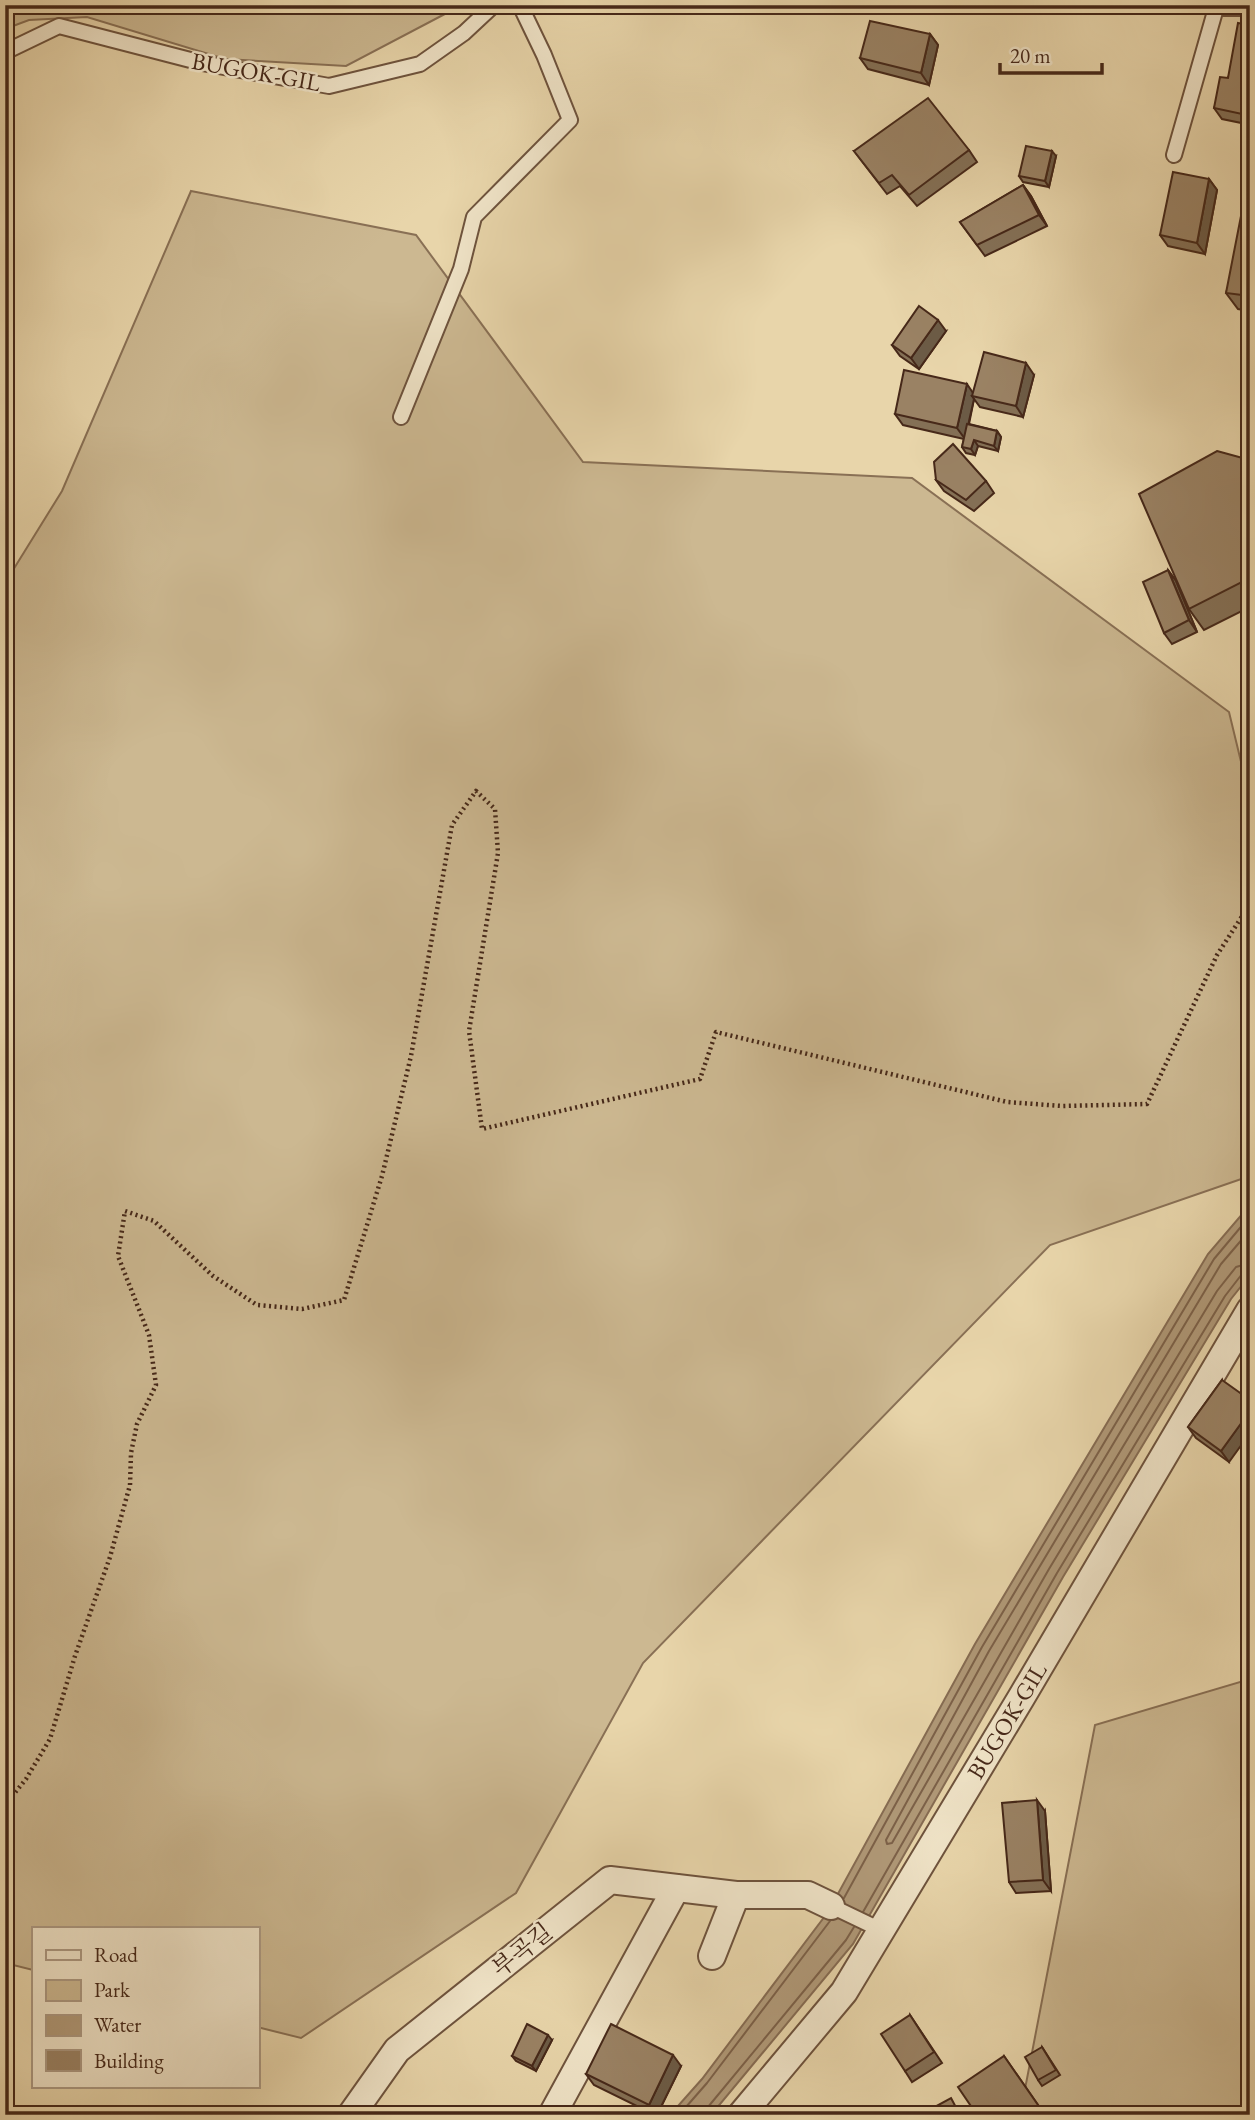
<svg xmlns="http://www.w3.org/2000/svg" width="1255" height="2120" font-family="'EB Garamond','Noto Serif KR',serif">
<rect width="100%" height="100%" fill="#e8d5aa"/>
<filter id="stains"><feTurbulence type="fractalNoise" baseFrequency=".00286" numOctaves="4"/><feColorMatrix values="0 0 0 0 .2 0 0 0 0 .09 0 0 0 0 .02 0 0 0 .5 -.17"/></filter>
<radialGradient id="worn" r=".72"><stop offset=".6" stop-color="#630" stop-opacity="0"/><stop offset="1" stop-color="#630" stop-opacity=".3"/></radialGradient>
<!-- green -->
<g fill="#ccb891" stroke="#897055" stroke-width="2">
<path d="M5,5H462L346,66L225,59L87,17L29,20L5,29Z"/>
<path d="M191,191L416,235L583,462L912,478L1229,712L1250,799V1176L1050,1245L643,1663L516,1893L301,2038L257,2027V1929H33V1970L5,1963V583L62,491Z"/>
<path d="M1250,1679V2115H1020L1095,1725Z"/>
</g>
<!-- water -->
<path fill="#b19a79" stroke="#866c53" stroke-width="2" d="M1250,1205V1275L1231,1299L1063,1577L853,1944L711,2115H670L702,2079L828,1912L975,1644L1208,1254Z"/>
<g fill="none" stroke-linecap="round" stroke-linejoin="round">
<!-- shore -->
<g stroke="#7c6149" stroke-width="2">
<path d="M1250,1230L1221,1264L989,1651L886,1840L887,1844L892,1843L1049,1569L1217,1291L1236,1267L1250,1263"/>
<path d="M844,1898L982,1647L1214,1259L1250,1216"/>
<path d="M863,1912L1057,1573L1225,1296L1242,1274L1250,1271"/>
<path d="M679,2115L707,2083L830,1921"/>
<path d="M706,2115L708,2107L846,1940L854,1927"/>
</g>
<!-- lane casing -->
<g stroke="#6e533d" stroke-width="18">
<g id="lane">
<path d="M1210,5L1216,8H1250"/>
<path d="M5,52L59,26L202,63L329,86L420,64L464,33L494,5"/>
<path d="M1174,155L1216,8"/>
<path d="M401,417L461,269L474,217L570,120L544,55L520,5"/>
<path d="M831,1906L881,1930"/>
</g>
</g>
<!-- street casing -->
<g stroke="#6e533d" stroke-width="30">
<g id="street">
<path d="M712,1956L736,1895"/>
<path d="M351,2115L397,2050L610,1880L736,1895H808L831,1906"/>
<path d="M552,2115L676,1888"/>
<path d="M741,2115L844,1992L1021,1698L1250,1310"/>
</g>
</g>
<!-- path -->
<path stroke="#462819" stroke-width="4.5" stroke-dasharray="2 3.5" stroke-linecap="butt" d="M5,1805L26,1779L50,1739L75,1656L110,1557L130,1485L131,1453L137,1424L156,1385L149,1335L118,1256L125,1211L154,1221L213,1276L257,1305L302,1309L344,1300L382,1176L411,1056L452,825L476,791L495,809L498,853L469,1031L482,1129L700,1079L716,1032L1007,1102L1062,1106L1147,1104L1217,955L1250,904"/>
<!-- lane -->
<use href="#lane" stroke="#f0e4c8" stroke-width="14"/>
<!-- street -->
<use href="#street" stroke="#f0e4c8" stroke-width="26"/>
</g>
<!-- wall -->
<g fill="#847056" stroke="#462819" stroke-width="2">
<path d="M179,5H199V9Z"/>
<path d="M1250,25V129L1246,124L1222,119L1214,108L1228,78Z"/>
<path d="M930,34L938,45L929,85L868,69L860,58Z"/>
<path d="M969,150L977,162L917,206L900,186L887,194L854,151Z"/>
<path d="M1056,156L1049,187L1023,182L1019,176Z"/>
<path d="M1209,179L1217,190L1205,254L1168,246L1160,235Z"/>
<path d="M1023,185L1031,196L1047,226L985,256L960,222Z"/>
<path d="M1250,218V311L1238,309L1226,293Z"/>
<path d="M946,331L919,369L900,356L892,345Z"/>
<path d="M1034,375L1023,417L980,407L974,399L969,424L997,431L1001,437L998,451L978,446L975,455L966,453L962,447L964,439L903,425L895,414Z"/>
<path d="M1250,460V607L1204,630L1189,609Z"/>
<path d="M936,480L986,481L994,493L974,511L944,491Z"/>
<path d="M1168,570L1176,581L1197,632L1172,644L1164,633Z"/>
<path d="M1222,1380L1229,1462L1196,1438L1188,1427Z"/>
<path d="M1045,1811L1051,1891L1016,1893L1009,1882Z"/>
<path d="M910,2015L942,2063L912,2082L905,2071Z"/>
<path d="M552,2040L536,2071L516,2061L512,2056Z"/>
<path d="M1042,2047L1060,2075L1042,2086L1038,2080Z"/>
<path d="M1004,2056L1045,2115H977Z"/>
<path d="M681,2066L657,2115H655L594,2085L586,2074Z"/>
</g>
<!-- shaded-wall -->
<g fill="#6c5b46" stroke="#462819" stroke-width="2">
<path d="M930,34L938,45L929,85L921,73Z"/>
<path d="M1052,151L1056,156L1049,187L1045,181Z"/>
<path d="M1209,179L1217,190L1205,254L1197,243Z"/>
<path d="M1023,185L1031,196L1047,226L1039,215Z"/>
<path d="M938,320L946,331L919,369L911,358Z"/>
<path d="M1026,363L1034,375L1023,417L1016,406Z"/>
<path d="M967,384L975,396H972L974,399L965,439L957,428Z"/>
<path d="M997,431L1001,437L998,451L994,446Z"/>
<path d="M974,440L978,446L975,455L971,449Z"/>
<path d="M1168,570L1176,581L1197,632L1189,620Z"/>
<path d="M1250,1411V1433L1229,1462L1221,1451Z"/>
<path d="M1037,1800L1045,1811L1051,1891L1043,1880Z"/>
<path d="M548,2035L552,2040L536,2071L532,2066Z"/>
<path d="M673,2055L681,2066L657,2115H656L649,2105Z"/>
</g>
<!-- building -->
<g fill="#9a8264" stroke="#462819" stroke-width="2">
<path d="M870,21L930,34L921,73L860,58Z"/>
<path d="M1238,23L1250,25V124L1246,123L1247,115L1214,108L1220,77L1228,78Z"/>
<path d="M928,98L969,150L909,195L892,175L879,183L854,151Z"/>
<path d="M1026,146L1052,151L1045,181L1019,176Z"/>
<path d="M1173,172L1209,179L1197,243L1160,235Z"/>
<path d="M1023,185L1039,215L977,245L960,222Z"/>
<path d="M1241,216L1250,218V296L1226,293Z"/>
<path d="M919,306L938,320L911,358L892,345Z"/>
<path d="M984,352L1026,363L1016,406L972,396Z"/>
<path d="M904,370L967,384L957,428L895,414Z"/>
<path d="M967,424L997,431L994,446L974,440L971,449L962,447Z"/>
<path d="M953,444L986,481L966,500L936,480L934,462Z"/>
<path d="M1217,451L1250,460V578L1189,609L1139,494Z"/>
<path d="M1168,570L1189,620L1164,633L1143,582Z"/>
<path d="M1222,1380L1250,1400V1411L1221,1451L1188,1427Z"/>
<path d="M1037,1800L1043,1880L1009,1882L1002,1803Z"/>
<path d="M910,2015L934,2052L905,2071L881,2034Z"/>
<path d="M527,2024L548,2035L532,2066L512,2056Z"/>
<path d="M611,2024L673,2055L649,2105L586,2074Z"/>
<path d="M1042,2047L1056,2070L1038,2080L1025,2057Z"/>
<path d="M1004,2056L1038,2105L1023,2115H977L958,2087Z"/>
<path d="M951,2098L960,2115H920Z"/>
<path d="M605,2110L616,2115H603Z"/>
</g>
<g text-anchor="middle" stroke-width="5" stroke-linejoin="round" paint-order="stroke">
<!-- street labels -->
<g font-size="24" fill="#462819" stroke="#f0e4c8">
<text transform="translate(256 72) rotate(10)" y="8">BUGOK-GIL</text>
<text transform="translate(1007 1721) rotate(-59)" y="8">BUGOK-GIL</text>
<text transform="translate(522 1950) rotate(-39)" y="8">부곡길</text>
</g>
</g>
<!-- margin -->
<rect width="1255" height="2120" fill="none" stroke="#e8d5aa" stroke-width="28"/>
<rect x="7" y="7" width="1241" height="2106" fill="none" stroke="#462819" stroke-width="3.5"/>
<rect x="14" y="14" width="1227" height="2092" fill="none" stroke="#462819" stroke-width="2"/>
<!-- legend -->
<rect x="32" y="1927" width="228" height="161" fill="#f0e4c8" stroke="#ac9982" stroke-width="2"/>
<rect x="46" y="1950" width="35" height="10" fill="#f0e4c8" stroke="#ac9982" stroke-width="2"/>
<text x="94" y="1962" font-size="21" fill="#462819">Road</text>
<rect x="46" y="1980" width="35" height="21" fill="#ccb891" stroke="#ac9982" stroke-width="2"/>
<text x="94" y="1997" font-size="21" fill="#462819">Park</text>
<rect x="46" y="2015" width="35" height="21" fill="#b19a79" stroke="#ac9982" stroke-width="2"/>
<text x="94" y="2032" font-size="21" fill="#462819">Water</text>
<rect x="46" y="2050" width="35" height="21" fill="#9a8264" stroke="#ac9982" stroke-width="2"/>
<text x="94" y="2068" font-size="21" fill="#462819">Building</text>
<!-- scale -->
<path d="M1000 63v10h102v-10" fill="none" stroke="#462819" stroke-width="3.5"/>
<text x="1010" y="63" font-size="21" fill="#462819" stroke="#f0e4c8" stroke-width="5" paint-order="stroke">20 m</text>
<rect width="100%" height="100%" filter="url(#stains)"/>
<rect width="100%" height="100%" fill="url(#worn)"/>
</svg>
